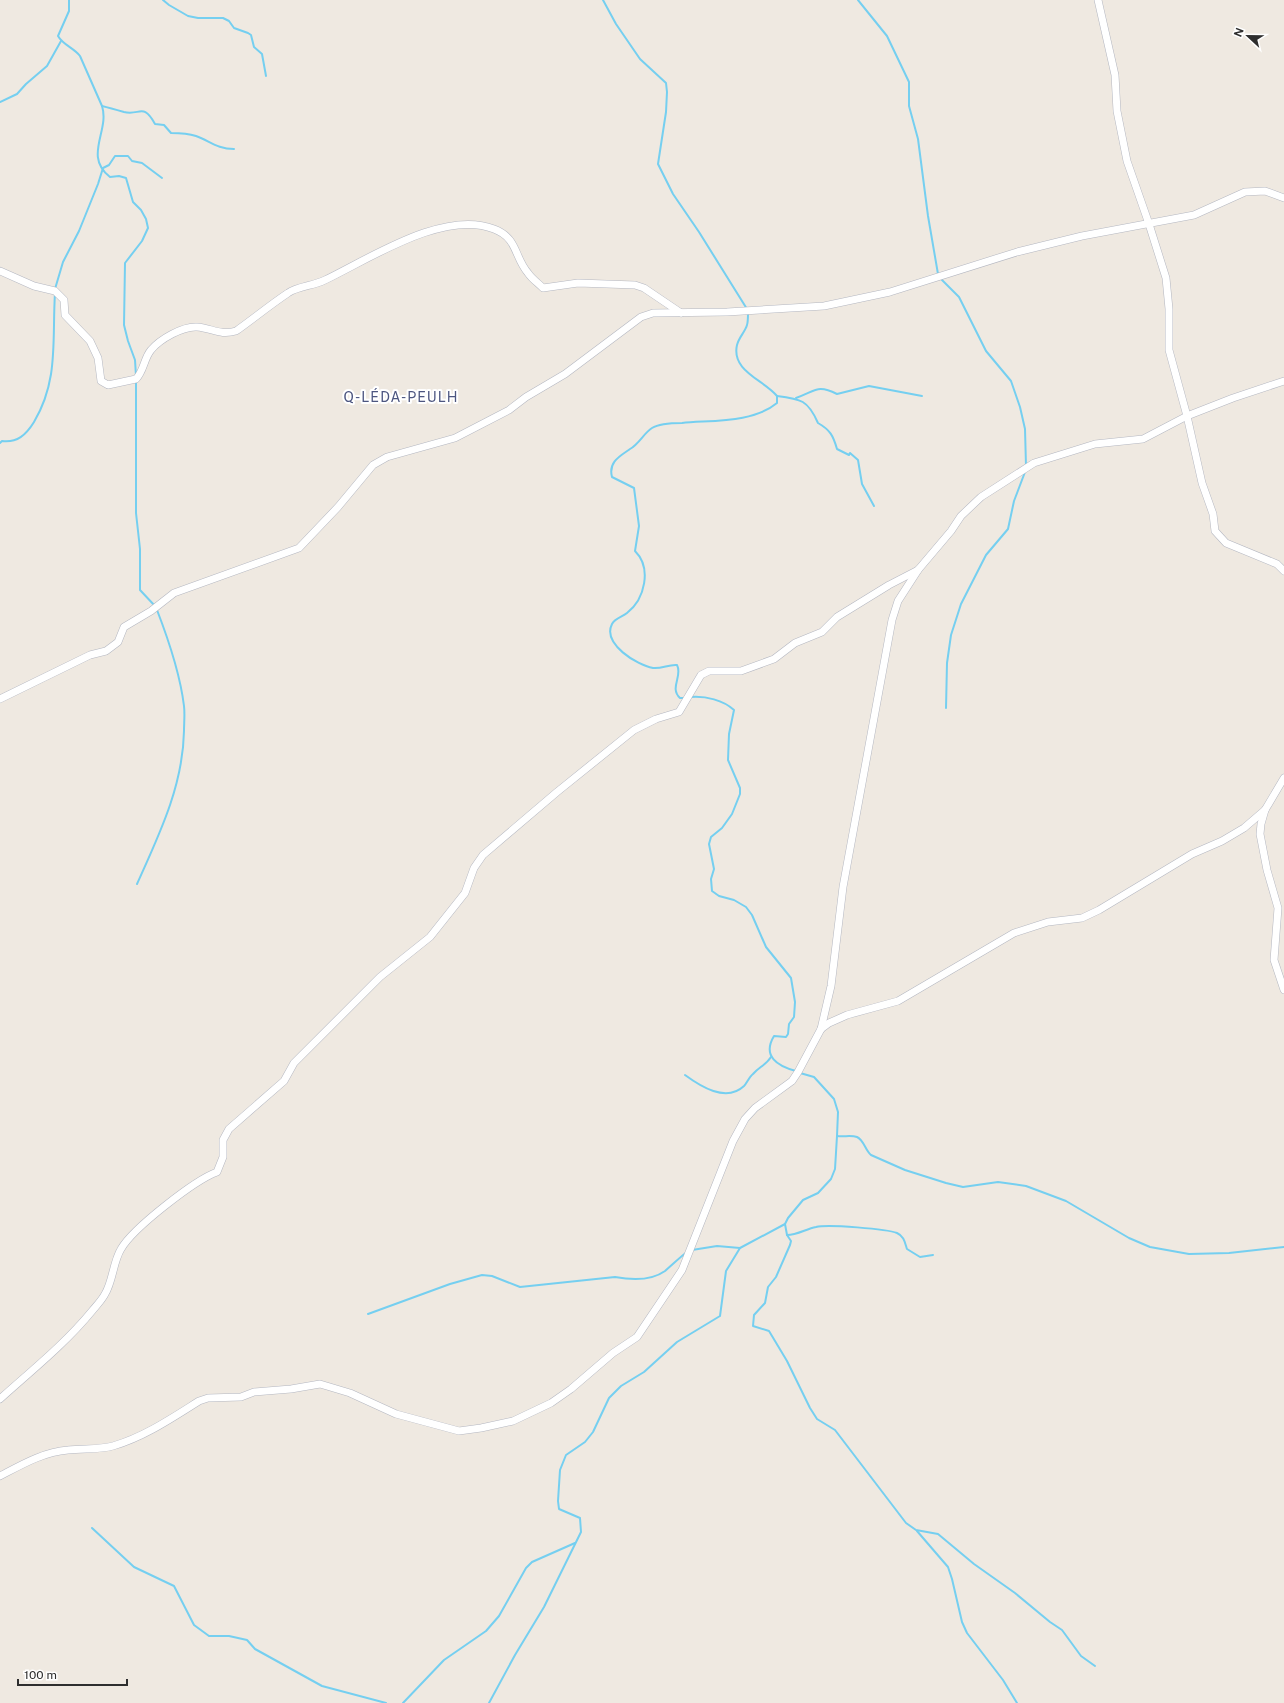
<svg xmlns="http://www.w3.org/2000/svg" width="1284" height="1703" font-family="'Public Sans',sans-serif">
<rect width="100%" height="100%" fill="#efe9e1"/>
<g fill="none" stroke-linecap="round" stroke-linejoin="round">
<!-- stream -->
<g stroke="#75cff0" stroke-width="2">
<path d="M69,0V11L58,36C63,45 74,48 80,56L102,106C110,131 83,156 110,177L119,176L126,178L133,202L141,210L146,219L148,228L142,241L125,263L124,325L128,341L135,360L136,376"/>
<path d="M163,0L169,5L188,16L198,18H223L229,21L234,28L248,33L251,35L254,47L262,54L266,76"/>
<path d="M603,0L616,24L640,59L666,83L667,92L666,112L658,164L673,194L699,232L747,309"/>
<path d="M858,0L887,36L909,82V106L918,139L928,216L938,274"/>
<path d="M0,102L17,94L26,84L47,66L61,41"/>
<path d="M102,106C110,108 117,110 124,112C140,116 143,102 155,124L164,125L171,133C180,133 187,133 196,136C210,141 217,149 234,149"/>
<path d="M940,278L959,297L986,351L1011,381L1020,407L1025,429L1026,466"/>
<path d="M55,289L63,262L79,231L98,184L103,168L109,165L115,156H128L132,161L142,163L162,178"/>
<path d="M136,380V513L140,549V590L155,606"/>
<path d="M777,396C801,399 808,400 818,423C830,430 833,435 837,449L849,455L850,453L858,460L862,484L874,506"/>
<path d="M796,398C816,391 817,384 837,394L869,386L922,396"/>
<path d="M0,443L2,441C17,443 26,435 34,422C59,380 52,340 55,293"/>
<path d="M691,697C706,696 723,700 734,710L729,734L728,760L740,788V794L732,814L722,828L711,837L709,844L714,869L711,879L712,891L719,896L734,900L746,907L752,915L766,947L791,978L795,1002L794,1017L789,1024L788,1034L786,1037L774,1036C762,1056 777,1066 796,1071"/>
<path d="M684,698H680C669,688 683,676 677,665C669,664 662,669 653,668C637,665 602,644 612,624C615,618 622,617 627,613C645,599 652,568 635,551L639,526L634,488L612,477C608,462 620,456 630,449C639,444 644,433 652,428C660,423 674,423 682,423C712,420 753,423 777,403V396C764,380 731,371 737,345C739,337 745,332 747,325C748,322 748,317 748,313"/>
<path d="M946,708L947,663L951,635L961,604L986,555L1008,529L1014,501L1025,472"/>
<path d="M137,884C159,835 183,786 184,731C184,723 185,714 184,706C180,673 169,641 157,610"/>
<path d="M800,1073L814,1077L834,1099L838,1112L837,1136L835,1169L831,1179L818,1193L803,1200L788,1218L785,1224L787,1235L791,1241L790,1245L776,1277L768,1287L765,1303L754,1315L753,1326L769,1331L787,1361L810,1408L817,1419L835,1430L906,1523L916,1530L938,1534L974,1564L1015,1593L1050,1622L1062,1630L1081,1656L1095,1666"/>
<path d="M685,1075C700,1086 726,1103 744,1086C747,1083 749,1077 753,1074C759,1067 766,1065 771,1057"/>
<path d="M837,1136C844,1137 851,1135 857,1137C864,1140 865,1150 871,1155L905,1170L946,1183L963,1187L998,1182L1026,1186L1066,1201L1129,1238L1150,1247L1189,1254L1229,1253L1284,1247"/>
<path d="M787,1235C797,1235 806,1229 816,1227C828,1224 887,1229 897,1233C904,1236 905,1243 907,1249L920,1257L933,1255"/>
<path d="M692,1250L717,1246L740,1248"/>
<path d="M368,1314L450,1284L482,1275L492,1276L520,1287L615,1277C631,1280 651,1281 665,1271C672,1265 679,1258 687,1252"/>
<path d="M92,1528L134,1567L174,1586L194,1625L209,1636H229L247,1640L255,1649L322,1686L386,1703"/>
<path d="M917,1531L948,1567L952,1579L962,1622L967,1633L1003,1680L1017,1703"/>
<path d="M403,1703L444,1660L486,1631L499,1616L526,1568L532,1562L575,1543"/>
<path d="M489,1703L515,1655L544,1607L581,1532L580,1518L559,1509L558,1501L560,1470L566,1455L585,1442L593,1432L609,1398L621,1386L644,1372L677,1342L720,1316L726,1271L740,1248L785,1224"/>
</g>
<!-- minor casing -->
<g stroke="#b4b7c1" stroke-width="8">
<g id="minor">
<path d="M1098,0L1115,75L1117,111L1127,161L1149,224L1166,278L1169,309V350L1187,416L1202,483L1213,514L1215,531L1226,543L1277,564L1284,571"/>
<path d="M0,271L34,286L55,291L64,300L65,315L90,341L98,358L101,381L108,385L136,379C144,371 144,358 151,350C160,339 183,326 197,327C212,328 220,336 236,331C253,319 270,305 288,293C298,286 313,286 325,280C369,259 444,209 494,229C518,238 514,257 528,273C532,279 538,283 543,288L578,283L635,285L644,288L681,313"/>
<path d="M0,699L90,655L106,651L118,642L124,627L151,611L174,593L299,548L338,507L373,465L387,457L455,438L509,410L526,397L565,374L641,317L653,313L727,312L824,306L890,292L1017,252L1082,236L1194,215L1245,192L1265,191L1284,198"/>
<path d="M1284,778L1265,810L1261,824L1260,834L1267,870L1278,908L1274,960L1284,990"/>
<path d="M821,1029L831,986L843,887L892,620L898,601L918,570"/>
<path d="M0,1399C31,1371 65,1344 92,1311C96,1306 102,1300 105,1294C113,1281 113,1262 121,1249C133,1228 195,1180 217,1172L223,1157V1140L229,1129L284,1081L294,1063L380,977L430,937L465,893L474,868L483,855L557,792L634,730L656,719L679,712L701,675L709,671H741L774,659L795,643L822,632L837,617L889,585L918,570L951,531L961,516L981,497L1034,463L1095,444L1143,439L1187,416L1233,398L1284,381"/>
<path d="M0,1476C21,1465 43,1452 68,1450C83,1448 98,1450 113,1446C144,1437 172,1418 199,1401L208,1398L241,1397L254,1392L291,1389L320,1384L350,1393L396,1414L459,1431L481,1428L513,1421L551,1403L571,1389L613,1353L637,1337L682,1270L733,1141L745,1119L755,1108L792,1081L798,1072L821,1029L829,1023L847,1015L898,1001L1014,933L1048,922L1082,918L1099,910L1192,854L1222,841L1244,828L1265,810"/>
</g>
</g>
<!-- minor -->
<use href="#minor" stroke="#fff" stroke-width="7"/>
</g>
<g text-anchor="middle" stroke-width="4" stroke-linejoin="round" paint-order="stroke">
<!-- quarter labels -->
<g font-size="14" letter-spacing="1" fill="#4d5680" stroke="#fff">
<text x="401" y="402">Q-LÉDA-PEULH</text>
</g>
</g>
<!-- north arrow -->
<g transform="translate(1248 36) rotate(292)" stroke="#ffffff" stroke-width="3" paint-order="stroke">
<path d="M0-3L7 15L0 10L-7 15Z" fill="#2e2e2e"/>
<text y="-6" font-size="11" font-weight="bold" text-anchor="middle" fill="#2e2e2e">N</text>
</g>
<!-- scale -->
<path d="M18 1679v6h109v-6" fill="none" stroke="#2e2e2e" stroke-width="2"/>
<text x="24" y="1679" font-size="12" fill="#2e2e2e" stroke="#ffffff" stroke-width="3" paint-order="stroke">100 m</text>
</svg>
